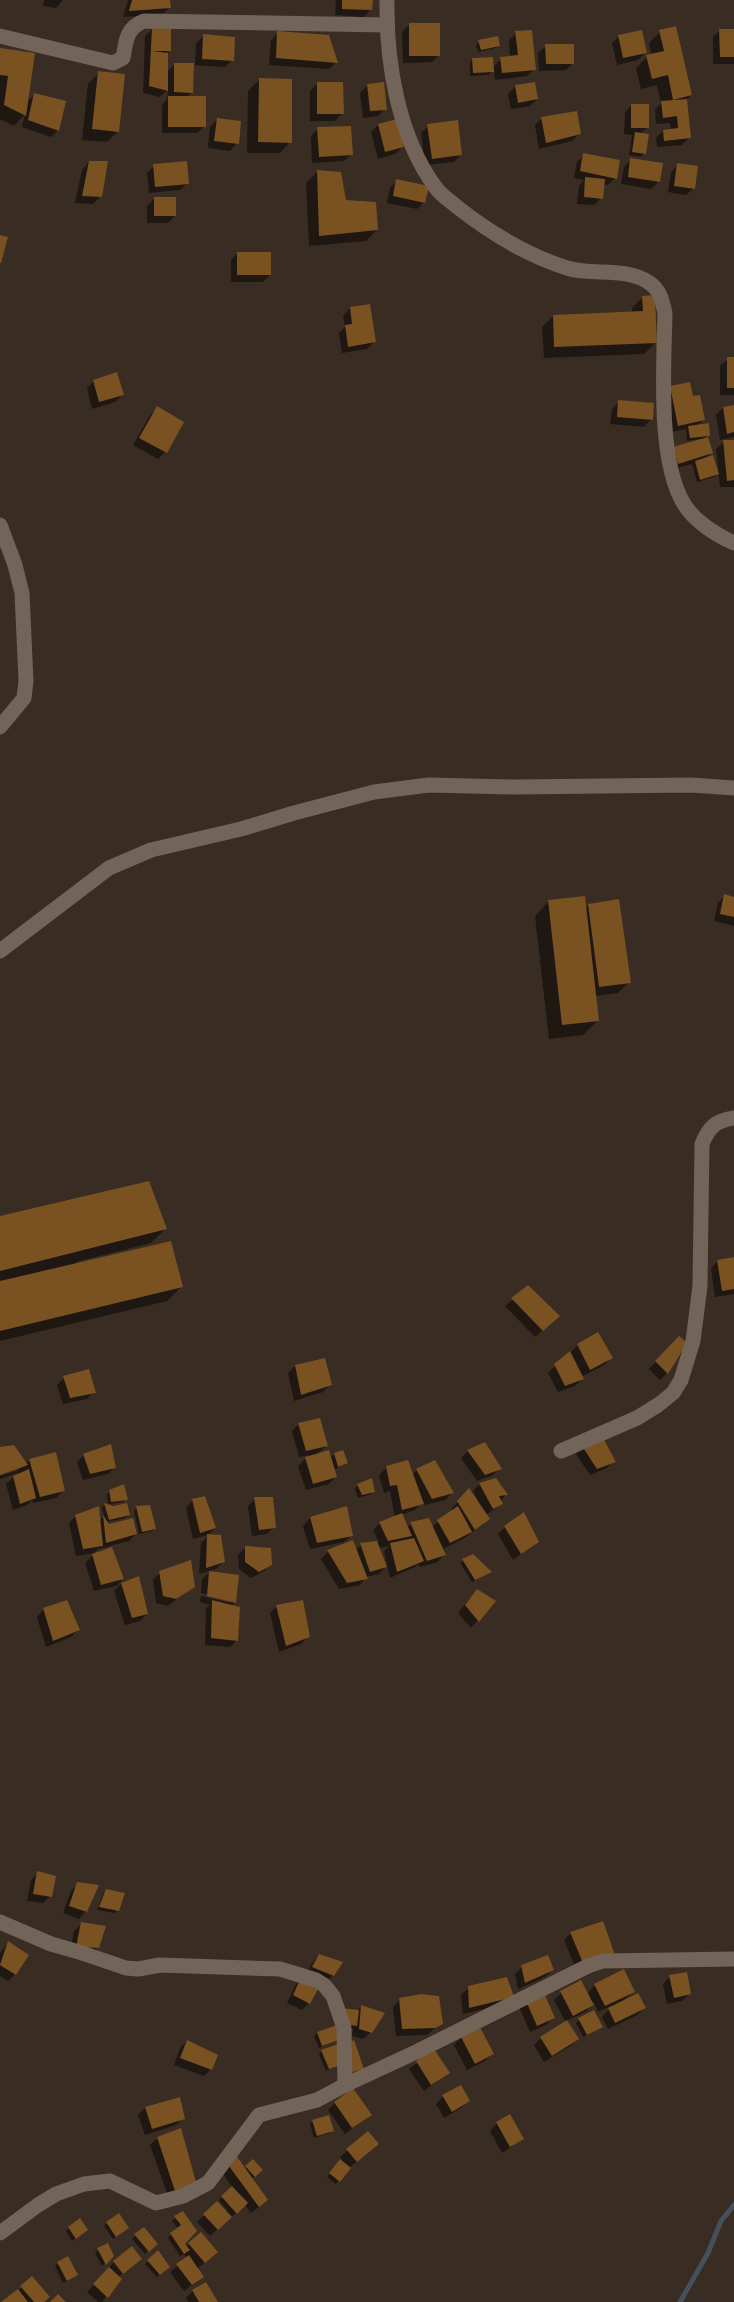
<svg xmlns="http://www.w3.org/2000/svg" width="734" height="2302" font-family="'Alegreya Sans',sans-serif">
<rect width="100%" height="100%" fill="#392c22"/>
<!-- shadow -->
<g fill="#0007" fill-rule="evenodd">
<path d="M44,0H63L56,8L43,6Z"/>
<path d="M128,0H168L169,8L162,15L123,17Z"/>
<path d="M336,0H371V9L364,17L335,15Z"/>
<path d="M409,25L439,55L432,62L403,63L402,32Z"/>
<path d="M152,29L169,50L166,53L167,72L175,64L195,65L196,43L203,36L232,60L225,67L192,65V92L186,98L204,126L197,133H162V105L167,99L168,89L160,97L143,93L145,36Z"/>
<path d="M720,30H734V64H713V37Z"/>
<path d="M660,32L691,95L686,100L689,138L682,145L657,147L656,138L663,131L671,130L670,123L656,124L655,110L661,103L657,85L641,89L636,68L647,57L652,56L649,43Z"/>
<path d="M278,33L336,62L329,69L269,65L271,40Z"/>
<path d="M516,33L534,69L527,76L495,80L494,69L489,75L470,76V62L473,59L492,68L501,59L510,58L509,40Z"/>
<path d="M619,36L645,53L638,60L617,65L612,43Z"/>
<path d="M479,42L499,45L496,48L478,52L476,45Z"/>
<path d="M546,46L573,63L566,70L539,71L538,53Z"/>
<path d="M0,49L26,103L35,94L58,130L51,137L22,127L25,114L14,126L0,119Z"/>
<path d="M99,73L117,132L107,142L82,140L88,84Z"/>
<path d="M259,80L290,142L280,153H247L248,91Z"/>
<path d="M534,83L537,99L530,106L511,109L508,94L515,87Z"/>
<path d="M317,84L342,113L335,121H310V91Z"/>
<path d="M367,86L385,109L378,116L363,118L360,93Z"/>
<path d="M632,105L647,128L640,134L644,153L641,157L629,155L632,135L624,134L625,112Z"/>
<path d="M542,118L579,134L572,141L539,149L535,125Z"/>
<path d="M217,120L237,143L230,151L208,148L210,127Z"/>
<path d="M378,125L403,147L395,154L378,159L371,132Z"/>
<path d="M428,126L461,154L454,162L425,165L421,133Z"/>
<path d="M318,129L351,154L344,161L312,163L311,136Z"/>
<path d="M584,155L615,178L608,185L603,184L601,198L594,205L577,204L579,186L584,180L574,178L577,162Z"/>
<path d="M631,160L658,182L651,189L621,184L624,167Z"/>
<path d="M89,162L100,197L93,204L75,203L82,170Z"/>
<path d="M678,165L694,188L686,195L668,192L671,172Z"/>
<path d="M154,166L188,183L180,190L149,193L147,173Z"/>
<path d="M317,172L377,230L366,241L309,246L306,183Z"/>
<path d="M397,181L424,202L417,209L387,203L390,188Z"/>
<path d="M154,199L175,216L168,223H147V206Z"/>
<path d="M238,253L270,275L263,282H231V260Z"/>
<path d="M643,297L655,343L644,354L544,358L542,327L553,316L632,313V308Z"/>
<path d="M350,308L374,342L367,349L342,353L339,333L345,327L343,316Z"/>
<path d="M728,359H734V395H720V366Z"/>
<path d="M94,381L122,395L115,402L92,409L87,388Z"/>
<path d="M671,388L692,398L703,420L697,426L709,435L706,437L711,453L704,459L718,472L714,477L697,482L692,464L671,470L667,456L701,441L700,439L687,441L686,429L672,432Z"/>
<path d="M619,402L651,419L644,427L610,424L612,409Z"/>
<path d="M734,406V437L720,440L716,415L723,408Z"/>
<path d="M157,408L182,423L165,452L158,459L133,445L150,415Z"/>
<path d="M734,441V487H720L716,449L724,442Z"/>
<path d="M725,896L734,898V926L714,921L718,903Z"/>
<path d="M549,901L585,909L588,905L629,982L618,993L594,996L597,1021L583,1035L549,1039L535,916Z"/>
<path d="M0,1217L165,1229L151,1243L76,1262L77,1265L181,1287L167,1301L0,1341Z"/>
<path d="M734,1259V1294L715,1297L711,1268L718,1261Z"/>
<path d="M528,1287L558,1316L535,1337L505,1306Z"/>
<path d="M679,1338L685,1343L667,1373L660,1380L649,1369Z"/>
<path d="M578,1345L611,1358L604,1365L581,1377L582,1379L575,1386L558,1392L548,1373Z"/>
<path d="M295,1366L330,1385L323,1392L294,1401L288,1373Z"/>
<path d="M64,1378L94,1392L87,1399L63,1404L57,1385Z"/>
<path d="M299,1424L326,1446L316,1455L330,1458L335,1454L346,1463L334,1470L336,1476L329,1484L306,1490L298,1466L309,1455L299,1457L292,1431Z"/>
<path d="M485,1444L500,1468L493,1475L477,1481L461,1458L468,1451Z"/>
<path d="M583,1447L614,1461L607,1468L590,1475L576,1454Z"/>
<path d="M0,1449L26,1464L30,1460L63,1491L56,1498L33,1503L32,1500L27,1505L13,1510L6,1484L18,1473L0,1479V1476L19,1470V1467L0,1473Z"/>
<path d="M84,1455L115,1467L108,1474L83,1480L77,1462Z"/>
<path d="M386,1468L412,1475L417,1470L452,1493L445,1500L425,1505L423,1502L415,1510L401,1515L407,1528L411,1524L432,1527L452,1511L451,1509L469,1491L476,1500L477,1499L473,1491L480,1484L506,1495L500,1501L501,1504L486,1515L488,1519L481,1526L463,1539L441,1550L444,1555L437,1562L420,1567L418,1564L415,1567L390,1578L387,1565L379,1574L366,1577L360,1585L339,1589L321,1559L328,1552L352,1542L356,1550L361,1545L379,1542L373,1530L380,1523L395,1518L390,1491L384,1493L379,1475ZM390,1546L384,1551L387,1565H385L379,1548Z"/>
<path d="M358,1485L374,1491L371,1494L358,1498L355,1489Z"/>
<path d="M110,1491L127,1499L123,1502L108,1504L107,1494Z"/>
<path d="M255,1499L274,1527L267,1534L252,1536L248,1506Z"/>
<path d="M193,1500L215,1528L208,1535L193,1539L186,1508Z"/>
<path d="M104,1505L129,1515L125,1518L106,1522L108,1526L136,1534L129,1541L98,1549L94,1553L76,1556L69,1523L76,1516L99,1521L104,1516L102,1508Z"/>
<path d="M137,1508L155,1528L152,1531L139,1534L134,1511Z"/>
<path d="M310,1518L352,1535L344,1542L310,1549L303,1526Z"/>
<path d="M505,1527L537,1542L513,1560L498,1534Z"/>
<path d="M208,1536L223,1562L216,1569L199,1574L201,1543Z"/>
<path d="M245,1548L271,1564L264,1571L251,1578L239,1569L238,1555Z"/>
<path d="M111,1549L123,1579L116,1586L138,1578L147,1614L140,1621L125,1625L114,1591L120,1585L94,1591L85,1563L92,1556Z"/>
<path d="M473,1555L490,1572L472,1582L460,1563Z"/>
<path d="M209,1572L235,1602L231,1606L237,1640L230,1647L205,1645L206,1608L210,1605L200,1602L201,1596L231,1603V1600L201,1593L202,1579Z"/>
<path d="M160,1573L193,1586L168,1606L156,1603L153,1580Z"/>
<path d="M470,1598L494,1601L471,1628L458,1613Z"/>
<path d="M277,1606L308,1636L301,1644L279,1652L270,1613Z"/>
<path d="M44,1609L78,1630L71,1637L46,1647L37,1617Z"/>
<path d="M38,1873L50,1896L43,1903L27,1901L31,1880Z"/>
<path d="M78,1884L86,1911L79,1919L63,1913L71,1891Z"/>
<path d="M106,1891L118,1910L115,1913L97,1910L103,1894Z"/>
<path d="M82,1924L98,1947L90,1954H70L74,1931Z"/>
<path d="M571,1933L613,1955L576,1969L564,1940Z"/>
<path d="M8,1943L15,1974L8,1981L0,1976V1953Z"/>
<path d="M319,1955L333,1975L326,1982L306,1974L312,1963Z"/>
<path d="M522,1967L552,1970L545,1977L518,1989L515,1974Z"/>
<path d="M303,1977L309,2003L302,2010L287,2003L296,1984Z"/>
<path d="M670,1977L690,1993L682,2001L667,2004L663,1984Z"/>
<path d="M506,1978L505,2004L463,2014L461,1995L469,1988Z"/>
<path d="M581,1982L587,1994L595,1985L633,1991L622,2002L644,2008L637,2015L608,2029L602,2017L613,2005L598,2012L594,2003L585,2012L566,2021L577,2039L570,2046L544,2062L534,2045L541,2038L566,2023L554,2000L561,1993Z"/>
<path d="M400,1999L441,2023L427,2035L396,2036L393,2007Z"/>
<path d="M527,2002L553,2018L546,2025L530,2032L520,2009Z"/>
<path d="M362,2006L371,2032L363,2039L352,2036L353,2029L339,2027L340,2038L319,2048L314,2036L317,2033L341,2026Z"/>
<path d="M579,2020L601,2027L583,2037L576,2023Z"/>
<path d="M479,2029L492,2054L485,2061L467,2070L454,2045L461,2038Z"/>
<path d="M187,2041L211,2069L204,2076L174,2065L180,2048Z"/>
<path d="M322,2051L339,2064L326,2071L319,2054Z"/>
<path d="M433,2051L448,2073L424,2091L409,2069Z"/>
<path d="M443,2096L469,2100L461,2108L444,2118L436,2104Z"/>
<path d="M335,2103L370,2114L345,2134L328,2110Z"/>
<path d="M145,2108L183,2118L176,2125L145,2135L138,2115Z"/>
<path d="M509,2116L522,2139L502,2153L490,2131L497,2123Z"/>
<path d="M313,2121L332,2130L329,2133L314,2138L310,2124Z"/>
<path d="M368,2133L370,2151L350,2167L336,2184L327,2177L342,2160L340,2157Z"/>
<path d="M158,2138L187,2189L169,2199L150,2145Z"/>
<path d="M253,2161L261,2170L251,2179L259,2207L251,2213L245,2205L210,2236L197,2222L217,2203L225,2212L227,2210L219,2200L233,2188L220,2170L227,2163L244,2169Z"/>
<path d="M182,2213L183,2244L186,2247L201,2234L209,2259L197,2269L202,2277L184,2291L170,2272L187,2258L184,2254L180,2256L168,2238L178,2229L172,2221Z"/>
<path d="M107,2223L124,2231L113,2239L104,2226Z"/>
<path d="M69,2228L83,2233L72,2241L66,2231Z"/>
<path d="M144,2229L156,2244L145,2254L132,2239Z"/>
<path d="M98,2250L112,2256L102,2266L95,2253Z"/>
<path d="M158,2252L168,2266L157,2277L145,2264Z"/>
<path d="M140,2259L118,2277L120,2279L102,2302H98L87,2292L114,2262Z"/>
<path d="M58,2263L73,2278L63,2283L55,2266Z"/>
<path d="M22,2287L43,2302H3Z"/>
<path d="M193,2291L216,2302H188L186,2298Z"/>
</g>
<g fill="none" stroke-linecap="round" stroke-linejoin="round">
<!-- stream -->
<path stroke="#44505d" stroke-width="5" d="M680,2302L708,2253L721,2221L734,2205"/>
</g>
<!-- building -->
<g fill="#7a5121">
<path d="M132,0H170L171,8L129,11Z"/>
<path d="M342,0H373L372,10L342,9Z"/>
<rect x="409" y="23" width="31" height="33"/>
<path d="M676,26L692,95L673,100L668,75L652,79L646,55L664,51L659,30Z"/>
<path d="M152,28H171V51H152L168,53V91L149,86Z"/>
<path d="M719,29H734V57H720Z"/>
<path d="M532,30L536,70L502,73L500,57L518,55L515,31Z"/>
<path d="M642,30L647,53L623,58L618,35Z"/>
<path d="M277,31L329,35L338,63L276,58Z"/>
<path d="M203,34L235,37L234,61L202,59Z"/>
<path d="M498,36L500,46L481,50L478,40Z"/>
<path d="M545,44H574V64H546Z"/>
<path d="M0,48L35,53L26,116L4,105L8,76L0,75Z"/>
<path d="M493,57L494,72L473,73L472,58Z"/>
<path d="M174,63H194L193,93L174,92Z"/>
<path d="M98,71L125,74L119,132L92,129Z"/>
<path d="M259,78L292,79V143L258,142Z"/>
<path d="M317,82H343L344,114H317Z"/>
<path d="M384,82L387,110L370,111L367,84Z"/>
<path d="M535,82L538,99L518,103L515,85Z"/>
<path d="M34,93L66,101L59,131L28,120Z"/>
<rect x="168" y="96" width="38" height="31"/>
<path d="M687,99L691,138L664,141L663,130L678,128L677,116L663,118L661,101Z"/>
<rect x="631" y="104" width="18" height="24"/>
<path d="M577,111L581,134L546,143L541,117Z"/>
<path d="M217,118L241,121L239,144L214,141Z"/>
<path d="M397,119L404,147L385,152L378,124Z"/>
<path d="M458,120L462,155L432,159L427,124Z"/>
<path d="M351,126L353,155L319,157L317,127Z"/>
<path d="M635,132L649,134L646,154L632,152Z"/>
<path d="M583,153L620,160L617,179L580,171Z"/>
<path d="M630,158L663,163L660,182L628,177Z"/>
<path d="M89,161H108L102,197L82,196Z"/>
<path d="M187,161L189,184L155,187L153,164Z"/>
<path d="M677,163L698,166L695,189L674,186Z"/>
<path d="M317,170L341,172L346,200L376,202L378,230L319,236Z"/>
<path d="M585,177L605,179L603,199L584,197Z"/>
<path d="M396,179L429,186L425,203L393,196Z"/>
<rect x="154" y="197" width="22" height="19"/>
<path d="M0,235L8,237L1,263H0Z"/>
<rect x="237" y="252" width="34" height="23"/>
<path d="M655,295L657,343L554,347L553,315L643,311L642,296Z"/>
<path d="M370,304L376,342L348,347L345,325L352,324L350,307Z"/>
<rect x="727" y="357" width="7" height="31"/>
<path d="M117,372L124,395L99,402L93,380Z"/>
<path d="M690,382L693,396L700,395L705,420L678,426L670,386Z"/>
<path d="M618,400L654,403L653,420L617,417Z"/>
<path d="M734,405V432L727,434L723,407Z"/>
<path d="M157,406L184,422L167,453L139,438Z"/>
<path d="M709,423L710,436L690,438L688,426Z"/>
<path d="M708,437L713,453L678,464L673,447Z"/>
<path d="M723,440H734V480L727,481Z"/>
<path d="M713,455L719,474L700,480L695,461Z"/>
<path d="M724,894L734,897V917L720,914Z"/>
<path d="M585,896L599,1021L562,1025L548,900Z"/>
<path d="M619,899L631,983L599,987L588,904Z"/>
<path d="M149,1181L167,1229L0,1271V1216Z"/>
<path d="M171,1241L183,1287L0,1331V1281Z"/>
<path d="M734,1257V1289L722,1291L717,1260Z"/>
<path d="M528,1285L560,1316L543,1331L511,1298Z"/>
<path d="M598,1332L613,1358L590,1370L577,1344Z"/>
<path d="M679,1336L687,1343L668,1374L655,1361Z"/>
<path d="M570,1351L584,1379L565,1386L554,1364Z"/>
<path d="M325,1358L332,1385L301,1395L295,1365Z"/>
<path d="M89,1369L96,1393L70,1398L63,1376Z"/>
<path d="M320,1418L328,1446L306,1451L298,1423Z"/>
<path d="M603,1438L616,1462L597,1469L582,1446Z"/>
<path d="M485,1442L502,1469L485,1475L467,1450Z"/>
<path d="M111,1444L116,1468L90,1474L83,1454Z"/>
<path d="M14,1445L28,1465L0,1475V1447Z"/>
<path d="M329,1450L337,1477L313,1484L305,1457Z"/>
<path d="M343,1450L348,1463L338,1467L334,1453Z"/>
<path d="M56,1452L65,1491L40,1497L29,1459Z"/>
<path d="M408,1460L424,1504L402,1510L397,1485L390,1486L386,1466Z"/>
<path d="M435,1460L454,1493L432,1499L416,1469Z"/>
<path d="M29,1469L36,1498L20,1504L13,1476Z"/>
<path d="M372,1478L375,1492L362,1495L357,1484Z"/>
<path d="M496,1478L508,1495L499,1496L503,1504L493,1509L479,1483Z"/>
<path d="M124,1484L128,1500L111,1502L109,1490Z"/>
<path d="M469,1488L490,1519L475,1530L457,1501Z"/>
<path d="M205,1496L216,1528L200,1533L192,1499Z"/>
<path d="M254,1497H273L276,1528L259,1530Z"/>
<path d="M104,1503L113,1506L127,1503L130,1515L109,1520Z"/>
<path d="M150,1505L156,1529L142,1532L136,1506Z"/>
<path d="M99,1506L103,1546L83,1549L75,1515Z"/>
<path d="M347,1506L353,1536L317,1543L310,1517Z"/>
<path d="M458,1506L472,1532L450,1543L437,1520Z"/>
<path d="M524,1512L539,1542L521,1554L504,1526Z"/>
<path d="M402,1513L412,1536L388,1541L379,1522Z"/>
<path d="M103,1515L109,1524L133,1518L137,1534L106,1543Z"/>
<path d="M429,1518L446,1555L427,1561L410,1522Z"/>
<path d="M207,1534L221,1535L225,1562L206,1568Z"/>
<path d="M414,1538L424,1561L397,1572L390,1543Z"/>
<path d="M353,1540L368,1579L347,1583L327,1550Z"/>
<path d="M377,1541L387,1567L370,1572L360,1543Z"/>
<path d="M245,1546L271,1548L272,1565L259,1572L245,1562Z"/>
<path d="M112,1547L124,1579L101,1585L92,1554Z"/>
<path d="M473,1554L492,1572L475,1580L462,1559Z"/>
<path d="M191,1560L195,1587L176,1599L163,1596L159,1571Z"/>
<path d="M209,1571L239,1575L236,1603L207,1596Z"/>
<path d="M139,1576L148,1614L132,1618L121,1583Z"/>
<path d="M477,1589L496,1601L479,1622L465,1605Z"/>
<path d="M67,1600L80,1630L53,1641L43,1608Z"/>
<path d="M212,1600L240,1607L238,1641L211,1638Z"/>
<path d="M303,1600L310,1637L286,1646L276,1605Z"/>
<path d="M37,1871L56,1876L52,1897L33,1894Z"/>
<path d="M77,1882L99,1885L87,1912L69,1906Z"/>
<path d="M106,1889L125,1893L119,1911L99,1907Z"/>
<path d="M603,1921L615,1955L583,1963L570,1932Z"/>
<path d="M81,1922L106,1926L99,1948L76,1947Z"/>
<path d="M8,1941L29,1955L16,1975L0,1965Z"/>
<path d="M319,1954L343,1962L334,1976L312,1967Z"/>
<path d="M548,1955L554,1970L525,1983L521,1965Z"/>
<path d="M624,1969L635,1992L605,2006L594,1984Z"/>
<path d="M687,1972L691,1994L674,1998L669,1975Z"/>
<path d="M302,1975L319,1987L310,2004L293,1995Z"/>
<path d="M507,1977L514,1997L469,2008L468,1986Z"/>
<path d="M581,1980L594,2005L573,2016L560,1991Z"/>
<path d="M544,1993L555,2018L537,2026L526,2001Z"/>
<path d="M638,1993L646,2008L615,2023L608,2008Z"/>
<path d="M421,1994L439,1996L443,2024L435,2028L402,2029L399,1998Z"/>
<path d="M361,2005L385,2013L372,2033L359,2029Z"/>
<path d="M339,2008L359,2010L357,2026L344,2024Z"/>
<path d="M594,2010L603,2027L587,2035L578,2018Z"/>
<path d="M567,2020L579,2039L552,2056L540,2037Z"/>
<path d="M340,2024L341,2039L322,2046L317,2032Z"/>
<path d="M480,2027L494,2054L475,2064L461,2037Z"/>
<path d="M187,2040L218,2055L212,2070L180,2058Z"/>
<path d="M354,2040L364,2069L348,2073L350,2042Z"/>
<path d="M341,2043V2065L329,2069L321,2050Z"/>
<path d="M434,2049L450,2073L431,2085L416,2061Z"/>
<path d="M461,2085L470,2101L452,2112L442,2095Z"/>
<path d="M353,2088L372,2115L352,2128L334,2102Z"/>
<path d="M180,2097L185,2119L152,2129L145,2107Z"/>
<path d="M510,2114L524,2139L510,2147L496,2122Z"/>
<path d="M329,2115L334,2131L317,2136L312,2120Z"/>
<path d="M181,2128L196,2182L176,2194L157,2137Z"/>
<path d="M368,2131L379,2144L357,2162L346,2149Z"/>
<path d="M236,2155L268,2200L259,2207L226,2162Z"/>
<path d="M253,2159L263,2170L255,2177L245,2166Z"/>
<path d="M340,2159L351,2168L340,2182L329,2173Z"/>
<path d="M232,2186L248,2203L237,2214L221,2196Z"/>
<path d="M217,2201L232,2217L218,2230L203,2214Z"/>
<path d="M183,2211L197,2231L185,2244L190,2250L184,2254L170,2233L181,2225L174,2216Z"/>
<path d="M119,2213L129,2228L116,2237L106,2222Z"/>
<path d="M80,2218L88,2230L76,2239L68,2227Z"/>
<path d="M144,2227L158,2244L149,2252L134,2234Z"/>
<path d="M201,2232L218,2252L205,2263L188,2243Z"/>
<path d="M108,2243L114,2256L106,2265L97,2248Z"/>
<path d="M132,2246L142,2259L123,2274L113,2261Z"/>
<path d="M158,2250L170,2267L160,2275L147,2260Z"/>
<path d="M189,2255L204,2277L192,2285L176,2264Z"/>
<path d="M68,2256L78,2275L67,2281L57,2262Z"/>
<path d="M109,2267L122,2279L108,2298L93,2284Z"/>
<path d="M32,2276L50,2297L44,2302H34L20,2286Z"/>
<path d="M206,2282L218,2302H199L192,2290Z"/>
<path d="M18,2289L28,2302H1Z"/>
<path d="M58,2294L66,2302H50Z"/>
</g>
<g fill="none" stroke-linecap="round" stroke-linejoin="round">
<!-- minor -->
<g stroke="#726459" stroke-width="15">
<path d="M387,0C386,62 398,137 436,188C441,195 449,200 456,206C490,233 526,255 567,268C592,276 625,267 648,282C660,289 662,300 665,313C664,363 657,461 684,504C694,521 716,535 734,543"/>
<path d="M0,36L113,63L123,58C126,41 126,28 144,21L387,25"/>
<path d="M0,525L15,565L22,593L26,681L24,698L0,727"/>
<path d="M0,951L109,868L151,850L241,829L294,813L374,792L429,785L515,787L691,785L734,788"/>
<path d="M561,1451L637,1418L658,1405L673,1393L681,1380L693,1341L700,1286L702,1144C709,1127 715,1121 734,1118"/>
<path d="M0,1922L51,1944L79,1952L126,1968L138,1969L160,1965L280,1969L316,1980L324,1985L333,1996L344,2028L345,2085"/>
<path d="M0,2233L38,2205L56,2194L84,2184L110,2181L156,2203L183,2196L208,2183L259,2115L317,2100L345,2085L416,2052L588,1966L603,1961L734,1959"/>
</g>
</g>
</svg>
